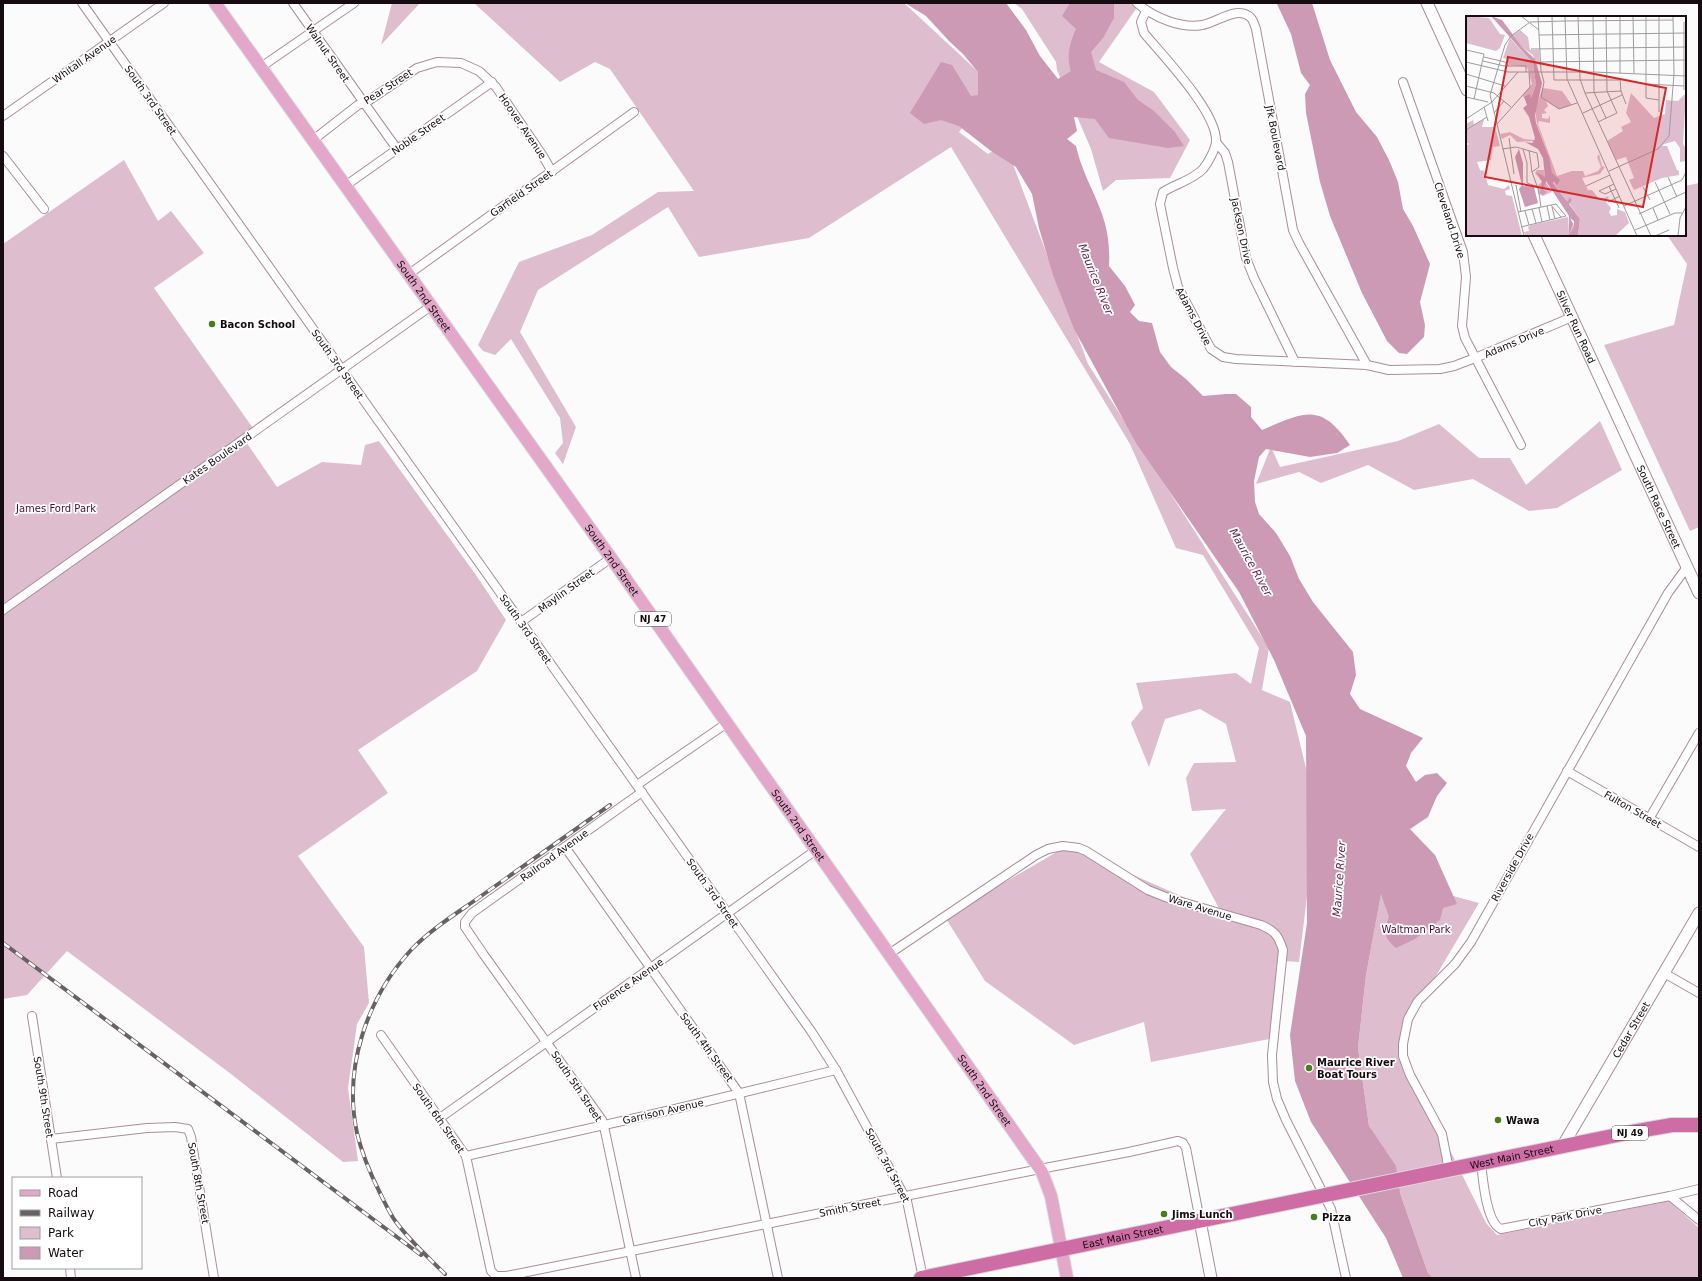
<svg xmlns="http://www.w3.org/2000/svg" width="1702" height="1281" font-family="'DejaVu Sans',sans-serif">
<rect width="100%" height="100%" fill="#fbfbfb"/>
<!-- green -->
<g fill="#debdce">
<path d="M392,3H420L381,45Z"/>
<path d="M474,3H904L986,79V98L959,132L988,154L1005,143L1088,364L1269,648L1262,690L1290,702L1317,814L1299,962L1283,961L1274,1038L1151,1062L1144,1022L1074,1045L985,981L945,917L1067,846L1222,914L1190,854L1226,809L1192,811L1186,778L1194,763L1236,762L1226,724L1200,709L1165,719L1149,767L1131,723L1143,708L1136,683L1236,673L1251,684L1259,648L1203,555L1176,548L1130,444L951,147L809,238L699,257L668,207L538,290L520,332L576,427L563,464L555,453L563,443L560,418L511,339L495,355L483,351L478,345L519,262L592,235L658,192L694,191L610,69L595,62L560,82Z"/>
<path d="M1014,3H1137L1138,6L1099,62L1154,92L1190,140L1170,178L1116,180L1103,191L1091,149L1057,70L1056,62L1022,9Z"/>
<path d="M124,160L158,221L171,211L204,253L154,288L255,431L244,439L277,487L322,462L361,465L365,445L379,441L476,575L506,620L477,671L358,750L388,793L298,856L364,947L369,1003L357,1024L348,1088L358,1161L343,1162L231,1074L67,951L27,995L3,999V244Z"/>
<path d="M1699,183V527L1690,531L1604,345L1674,325L1687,264L1667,235H1685V186Z"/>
<path d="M1600,421L1622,470L1557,508L1529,511L1473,479L1414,490L1368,465L1321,483L1299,472L1256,484L1271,447L1280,467L1398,441L1439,424L1479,458H1510L1526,485Z"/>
<path d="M1413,885L1479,903L1404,1030L1400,1053L1442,1134L1486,1223L1497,1235L1669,1201L1699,1228V1278H1433L1428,1273L1400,1193L1369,1126L1358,1048L1366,975L1381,893Z"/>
</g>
<!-- water -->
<g fill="#cc9ab5">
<path d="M905,3H1006L1026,30L1040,56L1058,79L1071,71C1066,57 1070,42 1076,29L1062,16L1070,3H1114V18L1103,38L1091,52L1096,70L1124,82L1138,100L1154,111L1175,132L1184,146L1168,148L1109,138L1095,119L1074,117L1077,131L1067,139L1076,146C1081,170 1094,191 1102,214C1108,231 1110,248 1109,266L1125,286L1135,305L1130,312L1139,321L1152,323L1160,352L1171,367L1186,379L1203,396L1226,394H1236L1251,407V417L1262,430C1304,412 1321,402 1350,445L1337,453L1310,457L1266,449L1259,457L1254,481L1255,502L1259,514L1276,533L1290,556L1299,579L1313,602L1353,652L1356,675L1350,694L1360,709L1423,738L1411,753L1406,766L1416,782L1425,775L1437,773L1447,783L1437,796L1428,817L1410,829L1435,855L1457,904L1443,908L1440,920L1415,939L1396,948C1384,938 1383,931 1389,917L1381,894L1366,975L1358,1048L1369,1126L1396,1166L1400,1193L1428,1273L1433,1278H1403L1386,1238L1311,1122L1295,1081L1290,1035L1307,923L1306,736L1274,660L1239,592L1136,443L1074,329L1053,275L1039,228L1032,194L1016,167L991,151L959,126L941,120L924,124L910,113L941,62L952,65L971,96L978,95V72L963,54L949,41L926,16Z"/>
<path d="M1279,3H1312L1330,60L1356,112L1377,137L1389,160L1398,182L1403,209L1413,226L1430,264L1420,302L1425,325L1424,337L1407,354L1399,353L1387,341L1362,293L1330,216L1320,182L1306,113L1305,94L1310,85L1301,73L1291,34L1277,4Z"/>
</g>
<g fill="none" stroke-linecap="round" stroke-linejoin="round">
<!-- street casing -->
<g stroke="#ab8d9d" stroke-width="10">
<g id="street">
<path d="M82,3L811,1031L836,1070L907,1201L923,1278"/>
<path d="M293,3L397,149"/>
<path d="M1137,3C1153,17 1181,29 1202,25C1216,23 1239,4 1251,18C1253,20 1255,26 1256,29L1293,230L1299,243L1367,365"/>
<path d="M1146,11L1141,22L1144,33C1163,56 1218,113 1216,142C1215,150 1208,163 1203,169C1193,180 1175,184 1163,192L1160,204L1173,268L1178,287L1211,349L1223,357L1236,359L1367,365L1389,370L1440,369L1454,366L1475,358L1572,317"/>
<path d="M261,67L354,3"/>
<path d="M1403,82L1463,252L1466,277L1462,326L1465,338L1521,445"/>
<path d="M3,116L164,3"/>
<path d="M313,140L358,105L368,101L417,68L437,62L461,63L479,71L496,87L543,156L552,172"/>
<path d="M1216,142L1225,153L1228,162L1246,258L1254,278L1295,362"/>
<path d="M3,156L44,209"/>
<path d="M345,186L492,82"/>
<path d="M409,274L634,112"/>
<path d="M3,610L431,306"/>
<path d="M521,622L611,558"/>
<path d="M1567,771L1699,847"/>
<path d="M637,785L727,723"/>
<path d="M1649,819L1699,733"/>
<path d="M565,847L739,1093L778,1278"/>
<path d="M889,954L1036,855L1048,849L1063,846L1079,848L1086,851L1148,890L1168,898L1261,925C1275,931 1278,935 1283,950L1272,1055L1273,1082L1277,1099L1286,1120L1331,1209L1346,1278"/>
<path d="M1664,973L1699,993"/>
<path d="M32,1016L57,1178"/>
<path d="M381,1035L466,1156L491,1271L496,1276H506L522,1273L1040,1169L1129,1152L1178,1141L1183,1143L1186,1148L1200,1221"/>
<path d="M440,1118L816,850"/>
<path d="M51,1139L147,1128L175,1127L188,1129L191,1137L214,1278"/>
<path d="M466,1156L671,1110L836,1070"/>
<path d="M1481,1163C1483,1179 1486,1223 1501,1229L1670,1196L1699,1189"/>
<path d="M1449,1170L1442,1134L1410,1075L1403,1056V1044L1408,1019L1418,1001L1455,964L1471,942L1668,593L1687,567"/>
<path d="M1670,1196L1699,1220"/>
<path d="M70,1268L71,1278"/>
<path d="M636,1278L605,1131L602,1120L484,955L465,927V922L472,913L642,792"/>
</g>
</g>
<!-- secondary casing -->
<g stroke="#ab8d9d" stroke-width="13">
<g id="secondary">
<path d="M1427,3L1467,90"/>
<path id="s1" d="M1534,235L1699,593"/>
<path id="s2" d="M1562,1147L1699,913"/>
<path d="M1200,1221L1211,1278"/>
</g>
</g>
<!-- primary casing -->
<g stroke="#dad8d9" stroke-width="14">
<g id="primary">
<path id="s3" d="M215,3L611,558L1042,1172L1051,1196L1067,1278"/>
</g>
</g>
<!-- highway casing -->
<g stroke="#dad8d9" stroke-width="16">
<g id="highway">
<path id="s4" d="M921,1278L1632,1132L1672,1125H1699"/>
</g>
</g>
<!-- street -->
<use href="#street" stroke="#fff" stroke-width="8"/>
<!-- secondary -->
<use href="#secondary" stroke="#fff" stroke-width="11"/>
<!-- primary -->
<use href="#primary" stroke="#e2a7c9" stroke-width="12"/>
<!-- highway -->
<use href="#highway" stroke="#ce6ca5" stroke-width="14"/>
<!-- rail casing -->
<g stroke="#696265" stroke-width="4">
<g id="rail">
<path d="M3,943L421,1255"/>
<path d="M445,1274C429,1258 410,1241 396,1222C390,1214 385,1203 380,1193C370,1173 362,1154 357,1133C343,1068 367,998 411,950C432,928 459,912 484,894C526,864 568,835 610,805"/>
</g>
</g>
<!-- rail -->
<use href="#rail" stroke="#fff" stroke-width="2.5" stroke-dasharray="8" stroke-linecap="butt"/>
</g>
<!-- markers -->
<g fill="#447f1a" stroke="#fff" stroke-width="1.5">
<circle cx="212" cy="324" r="4"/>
<circle cx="1309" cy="1068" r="4"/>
<circle cx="1498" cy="1120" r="4"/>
<circle cx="1164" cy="1214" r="4"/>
<circle cx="1314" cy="1217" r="4"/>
</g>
<g text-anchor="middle" stroke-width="3.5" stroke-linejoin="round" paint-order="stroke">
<!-- shield labels -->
<g fill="#fff" stroke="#5b5458" stroke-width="1">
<rect x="635" y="612" width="36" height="14" rx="3"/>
<rect x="1612" y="1126" width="36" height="14" rx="3"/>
</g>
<g font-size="9" font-weight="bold" fill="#150b10">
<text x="653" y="622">NJ 47</text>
<text x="1630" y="1136">NJ 49</text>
</g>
<!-- street labels -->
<g font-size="10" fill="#150b10" stroke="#fff">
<text transform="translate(328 53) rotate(55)" y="4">Walnut Street</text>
<text transform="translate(84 59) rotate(-35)" y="4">Whitall Avenue</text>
<text transform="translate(388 86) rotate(-33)" y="4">Pear Street</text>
<text transform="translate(151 100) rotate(55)" y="4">South 3rd Street</text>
<text transform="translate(523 126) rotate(56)" y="4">Hoover Avenue</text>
<text transform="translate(418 134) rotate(-35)" y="4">Noble Street</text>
<text transform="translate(1276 138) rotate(79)" y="4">Jfk Boulevard</text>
<text transform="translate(521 193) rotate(-35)" y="4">Garfield Street</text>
<text transform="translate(1450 220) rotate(72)" y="4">Cleveland Drive</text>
<text transform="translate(1242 231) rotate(78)" y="4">Jackson Drive</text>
<text dy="4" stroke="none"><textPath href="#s3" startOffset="360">South 2nd Street</textPath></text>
<text transform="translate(1194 316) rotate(62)" y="4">Adams Drive</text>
<text dy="4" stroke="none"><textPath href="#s1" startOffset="101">Silver Run Road</textPath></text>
<text transform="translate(1514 342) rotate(-23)" y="4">Adams Drive</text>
<text transform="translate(338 364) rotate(55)" y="4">South 3rd Street</text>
<text transform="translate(217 458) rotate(-35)" y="4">Kates Boulevard</text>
<text dy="4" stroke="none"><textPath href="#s1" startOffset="299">South Race Street</textPath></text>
<text dy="4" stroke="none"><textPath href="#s3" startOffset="684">South 2nd Street</textPath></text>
<text transform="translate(566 590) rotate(-36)" y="4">Maylin Street</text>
<text transform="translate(526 629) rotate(55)" y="4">South 3rd Street</text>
<text transform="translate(1633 809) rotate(30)" y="4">Fulton Street</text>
<text dy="4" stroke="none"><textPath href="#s3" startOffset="1008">South 2nd Street</textPath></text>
<text transform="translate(554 855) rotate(-36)" y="4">Railroad Avenue</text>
<text transform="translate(1512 867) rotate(-61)" y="4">Riverside Drive</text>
<text transform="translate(713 893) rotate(55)" y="4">South 3rd Street</text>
<text transform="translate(1200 907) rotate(17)" y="4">Ware Avenue</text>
<text transform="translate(628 984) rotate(-35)" y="4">Florence Avenue</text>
<text dy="4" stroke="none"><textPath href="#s2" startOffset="136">Cedar Street</textPath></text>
<text transform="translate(707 1047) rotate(54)" y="4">South 4th Street</text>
<text transform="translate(577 1086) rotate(56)" y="4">South 5th Street</text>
<text dy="4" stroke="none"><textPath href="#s3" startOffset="1332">South 2nd Street</textPath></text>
<text transform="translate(44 1097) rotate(81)" y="4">South 9th Street</text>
<text transform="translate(663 1111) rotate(-13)" y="4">Garrison Avenue</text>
<text transform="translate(439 1118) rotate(55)" y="4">South 6th Street</text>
<text dy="4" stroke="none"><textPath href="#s4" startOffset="603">West Main Street</textPath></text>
<text transform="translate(888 1165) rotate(62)" y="4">South 3rd Street</text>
<text transform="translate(199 1183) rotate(80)" y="4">South 8th Street</text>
<text transform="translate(850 1207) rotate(-11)" y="4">Smith Street</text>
<text transform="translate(1565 1216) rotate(-11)" y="4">City Park Drive</text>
<text dy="4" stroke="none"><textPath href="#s4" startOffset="206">East Main Street</textPath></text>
</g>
<!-- poi labels -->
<g font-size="10" font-weight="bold" fill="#150b10" stroke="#fff" text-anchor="start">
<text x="220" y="328">Bacon School</text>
<text x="1317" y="1066">Maurice River<tspan x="1317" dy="12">Boat Tours</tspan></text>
<text x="1506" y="1124">Wawa</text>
<text x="1172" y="1218">Jims Lunch</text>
<text x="1322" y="1221">Pizza</text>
</g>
<!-- park labels -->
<g font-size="10" fill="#480d34" stroke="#fff">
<text x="56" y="512">James Ford Park</text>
<text x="1416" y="933">Waltman Park</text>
</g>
<!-- water labels -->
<g font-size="11" font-style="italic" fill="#64274c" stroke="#fff">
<text transform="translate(1096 279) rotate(68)" y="4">Maurice River</text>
<text transform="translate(1251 562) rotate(61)" y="4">Maurice River</text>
<text transform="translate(1339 879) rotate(-86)" y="4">Maurice River</text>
</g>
</g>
<!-- overview -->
<g transform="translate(1466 16)">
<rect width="220" height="220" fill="#fbfbfb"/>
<path d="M0,0L23,2L34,18L39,19L34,32L30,35L0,27ZM54,14L62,21L64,34H73L74,47H70L67,39L57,32L47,19ZM44,22L67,47L70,69L64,84L56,80L66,68L61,51L43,49L41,43L37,42ZM77,72L96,75L106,89L93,93L80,85L82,90L78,94L81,97L76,98V102L82,103L84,99V107L73,105L72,108L91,160L106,155H117L119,160L132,155L135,151L131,141L133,138L136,150L139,151L134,158L116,162L122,174H126L134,184L143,180L140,186L145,192L143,196L145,200L151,199V193L159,196L163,207L149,220H112L114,203L103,187V182L102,185L100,184L87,166L90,162L86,160L82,138L71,108L69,92ZM165,77L188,102L199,98L200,84L212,85L220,77L217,128L220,133V145L214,146V132L209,125L198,128L196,130H201L211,154L213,155V159L196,162L168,174L163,164L168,162L160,141L150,144L141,125L157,115L155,111L165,106L160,97ZM18,103L16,111H29L34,130L27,131L25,144L11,146L14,154L18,155L22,169L38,173L43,169L44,173L39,175L40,179L46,180L56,220H0V130L3,128L0,126V108L7,104L8,109ZM44,116L58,123L69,124L67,127L66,125L51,126L44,119L36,123L34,118ZM71,154H78L80,167L86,176L77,180L72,178L71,170L76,166L69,157ZM102,201L103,217V201L109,211L104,219L59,220L58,216L63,215L62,211L65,209Z" fill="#debdce"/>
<path d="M25,0L36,4L57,32L69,43L76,67L69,99L70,107L83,141L86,157L94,164L91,169L88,165L87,167L100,184L102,185L103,181L106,184L103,188L114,203L112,220H102L108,211V205L104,202L107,208L103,218V200L80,165L77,174L81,176L77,179L74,177L76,165L70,156L79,161L77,142L72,133L59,126L67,127L69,122L63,101L57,92L61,89L58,81L64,78L65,82L70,69L67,47ZM53,133L57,147V170L68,171L72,187L59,191L53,173L56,169L49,141Z" fill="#cc9ab5"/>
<path fill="none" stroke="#9f9b9d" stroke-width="1" d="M55,0L73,14M72,0L75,55L78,66L75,81L93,93L111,87M86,0L88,64H154L155,75L160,88M99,0L101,63L171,220M112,0L114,63L119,77L185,220M127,0L128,76L140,102M154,0V57M167,0L168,57M180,0V82L193,84M99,5L207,4M218,6V74M73,19L220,17M65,33L220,31M0,34L18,38L8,83M18,41L39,46L43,50M17,45L38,50H60V56M0,46L42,56H128L220,60M75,46L220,44M0,58L39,70M180,68L218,70M0,70L28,77L45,91M119,77L155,75M0,81L22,86M18,91L22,105M193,96V0M28,97L38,85M117,97L156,79M0,103L26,86L52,56M132,106L151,97L141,75L140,0M31,108L64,71L63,57M0,114L21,101M43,122L48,158M36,133L50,131L71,137L73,151L66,156L71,170M57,133L61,147V167L72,171L75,191M63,134L66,156M143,155L192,133L203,120L208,58L207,0M202,161L211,181M189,166L204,198M50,169L55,196M120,170L144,159M143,170L153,192M177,171L184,184M133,175L139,178L150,173M133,175L148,168M142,186L154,180M85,189L95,201M81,190L84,204M158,190L216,164L220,156M86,191L89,203M73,192L76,206M187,192L192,204M66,193L70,207M59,195L63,209M52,196L90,188L100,200L55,211M173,198L220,176M169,214L209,197H216M58,220L24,79L39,29L45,20L64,6L99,5M189,220L203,214M212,220L214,202L220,191"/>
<path fill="#d62828" fill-opacity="0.15" stroke="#d62828" stroke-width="2" d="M42,41L200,72L177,191L19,161Z"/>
<rect width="220" height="220" fill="none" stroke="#150b10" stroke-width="2"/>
</g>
<!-- border -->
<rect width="1702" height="1281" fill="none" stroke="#150b10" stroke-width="8"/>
<!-- legend -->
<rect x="12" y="1177" width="130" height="92" fill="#ffffff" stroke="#a19d9f"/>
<rect x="20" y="1190" width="20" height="6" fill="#e2a7c9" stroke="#a19d9f"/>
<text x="48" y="1197" font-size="12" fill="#150b10">Road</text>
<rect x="20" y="1210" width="20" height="6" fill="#696265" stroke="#a19d9f"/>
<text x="48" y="1217" font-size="12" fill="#150b10">Railway</text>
<rect x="20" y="1227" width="20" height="12" fill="#debdce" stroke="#a19d9f"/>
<text x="48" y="1237" font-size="12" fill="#150b10">Park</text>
<rect x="20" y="1247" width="20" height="12" fill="#cc9ab5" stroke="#a19d9f"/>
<text x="48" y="1257" font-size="12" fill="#150b10">Water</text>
</svg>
